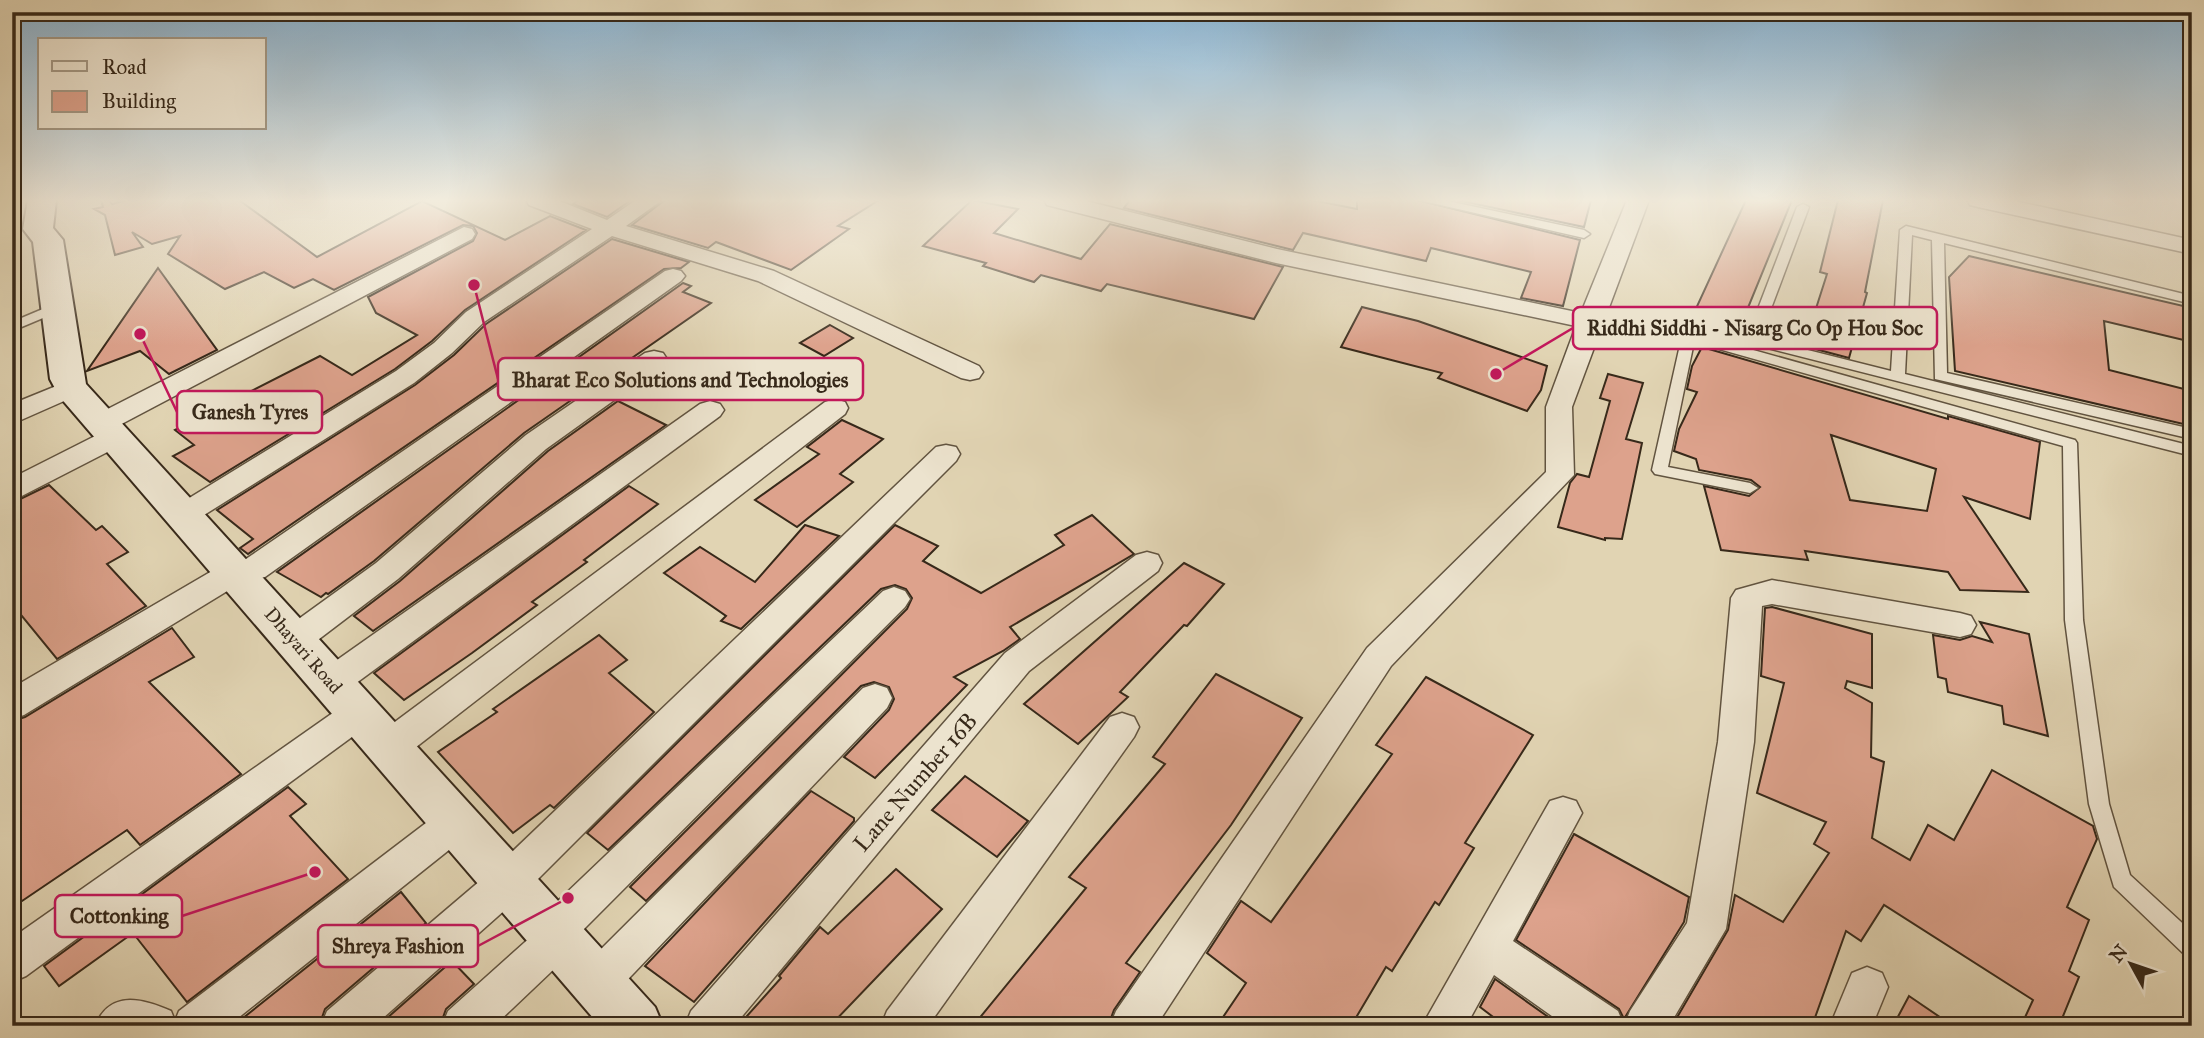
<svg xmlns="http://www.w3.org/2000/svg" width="2204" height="1038" font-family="'IM FELL Great Primer',serif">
<rect width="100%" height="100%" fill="#e1d4b3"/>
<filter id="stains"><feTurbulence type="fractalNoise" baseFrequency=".00286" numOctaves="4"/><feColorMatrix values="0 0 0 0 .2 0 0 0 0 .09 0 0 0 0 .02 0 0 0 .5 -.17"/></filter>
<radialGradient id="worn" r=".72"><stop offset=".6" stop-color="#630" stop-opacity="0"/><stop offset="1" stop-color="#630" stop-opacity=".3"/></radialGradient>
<!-- building -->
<g fill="#dda28c" stroke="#37291a" stroke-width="2" fill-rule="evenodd">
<path d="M101,200H109L112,204L127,200H239L317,257L422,201L505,240L550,216L586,230L465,310L432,341L395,369L210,482L173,456L194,445L175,430L320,356L352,375L417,335L376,313L368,297L473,241L477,233L473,226L463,225L334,290L313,279L294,288L264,272L225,289L168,254L180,236L152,244L132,232L143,247L115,255L105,215L94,209L103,207Z"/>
<path d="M579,200H631L607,217L573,204Z"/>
<path d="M665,200H879L838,226L849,229L791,270L716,242L708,248L632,225Z"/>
<path d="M972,200L1018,209L994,233L1081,259L1110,224L1283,267L1254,319L1107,284L1101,291L1041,275L1034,282L983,266L986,263L923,246Z"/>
<path d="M1130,200H1312L1357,209V200H1417L1580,240L1563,306L1521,298L1531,272L1431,248L1426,261L1303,233L1293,250L1124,208Z"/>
<path d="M1457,200H1591L1584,227Z"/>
<path d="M1746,200H1792L1734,342L1687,328Z"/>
<path d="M1838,200H1883L1865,292L1867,293L1849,358L1804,346L1827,274L1820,272Z"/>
<path d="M612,239L689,262L681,268L664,269L248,554L240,548L253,539L217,510L415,385L454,355L486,324Z"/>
<path d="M1969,256L2192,308V342L2104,321L2109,370L2192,391V426L1955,371L1949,277Z"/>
<path d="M158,268L217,350L169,374L140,351L87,371Z"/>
<path d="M683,283L691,286L683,292L711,303L524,433L374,561L328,594L326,593L321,597L277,572Z"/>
<path d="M1362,307L1418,321L1547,366L1541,390L1527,411L1438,378L1442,373L1341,347Z"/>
<path d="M830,325L853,338L824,356L800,343Z"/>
<path d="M1702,347L1948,419V416L2040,442L2030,519L1964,497L2028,592L1960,590L1948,572L1805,551L1808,560L1721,550L1704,486L1749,496L1760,487L1751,480L1699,470L1696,459L1674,451L1679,429L1697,392L1687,389L1692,366ZM1831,435L1936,469L1927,511L1850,500Z"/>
<path d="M1608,374L1643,383L1626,439L1642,443L1622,539L1605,538V540L1558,527L1570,483L1577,474L1589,477L1610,401L1600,398Z"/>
<path d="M618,401L666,425L373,631L354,616L400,581L548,451Z"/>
<path d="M842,420L883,439L840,474L853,482L797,527L755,500L819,454L807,447Z"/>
<path d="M49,485L96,530L102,526L128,552L107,564L146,606L57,659L12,604V503Z"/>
<path d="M629,486L658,504L584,560L587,562L532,602L537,605L472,653L404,700L374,673Z"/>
<path d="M1092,515L1134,554L1010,627L1020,639L1003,651L954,677L967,685L875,778L844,757L889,710L894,699L889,687L874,682L861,686L646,901L630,887L907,609L912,598L906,589L895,585L881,589L608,850L587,833L895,525L938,546L923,561L981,593L1064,545L1055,535Z"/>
<path d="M805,525L839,536L741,629L721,621L726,616L664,573L700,547L755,582Z"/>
<path d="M1184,563L1224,584L1187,626L1184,625L1120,692L1128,697L1078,744L1024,704Z"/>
<path d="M1772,607L1872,634V688L1847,681L1845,688L1872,703L1871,757L1884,762L1872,838L1910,860L1928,825L1954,840L1992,770L2093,826L2097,839L2067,907L2089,920L2069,971L2079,977L2059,1026H2021L2033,1000L1884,905L1861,941L1846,931L1812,1026H1672L1728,930L1735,895L1783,922L1829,853L1814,844L1826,822L1757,793L1784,683L1761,676L1765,608Z"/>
<path d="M1980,622L2029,634L2048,736L2004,724L2002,706L1948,692L1946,679L1938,677L1933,635L1960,640L1972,636L1992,642Z"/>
<path d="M172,628L194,657L149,682L241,774L140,845L127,830L22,901L12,890V721L25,717Z"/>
<path d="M599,635L627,660L609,673L654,712L554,808L550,805L513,833L438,752L497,712L493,709Z"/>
<path d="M1216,674L1302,718L1231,825L1126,963L1140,972L1114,1010L1108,1026H973L1086,888L1069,877L1165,764L1153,757Z"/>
<path d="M1426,677L1533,735L1465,843L1474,848L1439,905L1435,902L1392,971L1386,967L1351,1026H1217L1246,983L1207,953L1241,901L1271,922L1392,754L1376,745Z"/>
<path d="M965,776L1028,821L997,857L932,810Z"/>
<path d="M288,787L306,804L290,816L348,879L187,1002L133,933L59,986L44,966Z"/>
<path d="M811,791L854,818V821L694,1002L645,966Z"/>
<path d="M1574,834L1689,897L1684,922L1624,1019L1619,1009L1516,940Z"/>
<path d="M896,869L942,909L830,1026H738L781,978L779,976L820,927L828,934Z"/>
<path d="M401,892L426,923L325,1009L319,1026H233Z"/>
<path d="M452,961L474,984L446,1009L440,1026H378Z"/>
<path d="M1495,979L1561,1026H1505L1480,1007Z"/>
<path d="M1909,996L1953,1026H1893Z"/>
</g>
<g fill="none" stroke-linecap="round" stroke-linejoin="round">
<!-- service casing -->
<g stroke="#625440" stroke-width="3">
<g id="service">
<path d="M1419,200H1443L1584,230L1590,234L1584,238Z"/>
<path d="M1803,204L1809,207L1760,338L1891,371L1900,230L1906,226L2192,296V304L1944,243L1947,373L2192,429V439L1935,379L1932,240L1912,235L1905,374L2192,446V456L1748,343L1746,340L1797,207Z"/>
<path d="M57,303L63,307L62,310L12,331V322Z"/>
<path d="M1689,332L2075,440L2077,443L2083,620L2109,804L2130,875L2192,932V957L2184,954L2114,887L2089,804L2065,620L2063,446L1694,342L1668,467L1750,483L1758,488L1750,493L1655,474L1652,470L1682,336Z"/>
</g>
</g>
<!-- minor casing -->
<g stroke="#625440" stroke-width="3">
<g id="minor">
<path d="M526,200H557L607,220L636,200H662L626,226L774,271L979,366L983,372L979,378L970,380L961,378L758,281L612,236L484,322L452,353L414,383L193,522L183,525L173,522L168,515L173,508L396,371L434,343L466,312L592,229L529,205Z"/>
<path d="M1044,200H1082L1277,249L1581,313L1627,200H1649L1572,407L1574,475L1391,666L1156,1026H1110L1116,1011L1367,648L1546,472V407L1576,326L1276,263L1047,205Z"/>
<path d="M1967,200H2010L2192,240V254L1978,207L1970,205Z"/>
<path d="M464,227L472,229L475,234L472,239L114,428L125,431L129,437L125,443L12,501V478L103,432L92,429L88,423L92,417Z"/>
<path d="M673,269L681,271L685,276L681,281L265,577L242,582L24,715L12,719V688L224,564L246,559L665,271Z"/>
<path d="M654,351L663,353L667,359L663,365L546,449L398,579L306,649L294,653L282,649L278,640L282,631L376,563L526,435L645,353Z"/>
<path d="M71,380L80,382L84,388L80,394L12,424V404Z"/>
<path d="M835,399L845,402L848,408L845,414L402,758L389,762L376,758L371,747L376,736L825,402Z"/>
<path d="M710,401L720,404L724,410L720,416L344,692L332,696L320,692L315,682L320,672L700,404Z"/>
<path d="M946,445L956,447L960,454L956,461L522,895L374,1026H321L327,1011L494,869L936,447Z"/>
<path d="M1147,552L1158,555L1162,563L1158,571L1029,671L734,1026H685L691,1011L1005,653L1136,555Z"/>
<path d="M1772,580L1960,613L1971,616L1976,625L1971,634L1960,637L1772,604L1762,606L1754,742L1726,929L1669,1026H1566L1494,975L1466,1026H1422L1550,801L1563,797L1576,801L1582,813L1513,941L1618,1011L1624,1026L1630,1011L1687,923L1718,742L1731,598L1736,590Z"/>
<path d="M894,587L905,591L910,599L905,607L577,936L572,952L494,1026H442L448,1011L534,934L539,919L883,591Z"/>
<path d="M875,684L887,688L892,698L887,708L612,996L597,1002L582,996L576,982L582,968L863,688Z"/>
<path d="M359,699L371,703L376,713L371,723L26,976L12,982V938L347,703Z"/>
<path d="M1122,713L1134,717L1139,727L1134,737L928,1026H881L887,1011L1110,717Z"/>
<path d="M456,805L469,810L475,822L469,834L228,1026H95C110,990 141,998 171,1011L175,1021L179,1011L443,810Z"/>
<path d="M1867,967L1882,973L1888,987L1872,1026H1830L1852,973Z"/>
</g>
</g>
<!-- secondary casing -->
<g stroke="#37291a" stroke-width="4">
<path id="secondary" d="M28,200H56L53,228L63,240L86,384L655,1007L663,1026H600L59,396L50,379L33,242L23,229Z"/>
</g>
<!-- service -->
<use href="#service" fill="#ece3ce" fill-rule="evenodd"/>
<!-- minor -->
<use href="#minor" fill="#ece3ce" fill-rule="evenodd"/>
<!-- secondary -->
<use href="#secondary" fill="#ece3ce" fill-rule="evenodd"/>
</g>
<!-- sky -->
<linearGradient id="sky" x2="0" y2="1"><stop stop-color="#88b4d4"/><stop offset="0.58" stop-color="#f2ecdd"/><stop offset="1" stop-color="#f2ecdd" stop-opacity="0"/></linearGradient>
<rect width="2204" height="346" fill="url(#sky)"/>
<g text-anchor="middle" stroke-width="5" stroke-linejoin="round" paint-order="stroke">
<!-- street labels -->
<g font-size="19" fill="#37291a" stroke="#ece3ce">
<text transform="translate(304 650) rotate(49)" y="7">Dhayari Road</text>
</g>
<!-- near-street labels -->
<g font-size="23" fill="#37291a" stroke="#ece3ce">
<text transform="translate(915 782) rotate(-49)" y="8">Lane Number 16B</text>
</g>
</g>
<!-- callouts -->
<path fill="none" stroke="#c2185b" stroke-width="2.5" d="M1496 374L1573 328M474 285L498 379M140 334L177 412M315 872L182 916M568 898L478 946"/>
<g fill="#c2185b" stroke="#ece3ce" stroke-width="2.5">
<circle cx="1496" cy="374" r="7"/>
<circle cx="474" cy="285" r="7"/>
<circle cx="140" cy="334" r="7"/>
<circle cx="315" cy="872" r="7"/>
<circle cx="568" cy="898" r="7"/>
</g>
<g fill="#ece3ce" stroke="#c2185b" stroke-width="2.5">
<rect x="1573" y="307" width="364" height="42" rx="7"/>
<rect x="498" y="358" width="365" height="42" rx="7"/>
<rect x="177" y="391" width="145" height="42" rx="7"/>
<rect x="55" y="895" width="127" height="42" rx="7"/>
<rect x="318" y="925" width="160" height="42" rx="7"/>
</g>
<g font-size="21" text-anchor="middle" font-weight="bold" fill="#37291a">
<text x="1755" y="335">Riddhi Siddhi - Nisarg Co Op Hou Soc</text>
<text x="680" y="387">Bharat Eco Solutions and Technologies</text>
<text x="250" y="419">Ganesh Tyres</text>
<text x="119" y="923">Cottonking</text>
<text x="398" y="953">Shreya Fashion</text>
</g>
<!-- margin -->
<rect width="2204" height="1038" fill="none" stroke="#e1d4b3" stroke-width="42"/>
<rect x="14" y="14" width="2176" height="1010" fill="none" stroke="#37291a" stroke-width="3.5"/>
<rect x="21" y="21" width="2162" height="996" fill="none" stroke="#37291a" stroke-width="2"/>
<!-- legend -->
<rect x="38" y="38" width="228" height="91" fill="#ece3ce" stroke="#a49986" stroke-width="2"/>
<rect x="52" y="61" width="35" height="10" fill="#ece3ce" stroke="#a49986" stroke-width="2"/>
<text x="102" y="74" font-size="21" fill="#37291a">Road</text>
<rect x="52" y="91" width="35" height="21" fill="#dda28c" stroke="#a49986" stroke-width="2"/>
<text x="102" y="108" font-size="21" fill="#37291a">Building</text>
<!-- north arrow -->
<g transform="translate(2131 964) rotate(310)" stroke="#ece3ce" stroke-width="5" paint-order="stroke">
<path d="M0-5L12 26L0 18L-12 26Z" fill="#37291a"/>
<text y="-10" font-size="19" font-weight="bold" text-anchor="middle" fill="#37291a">N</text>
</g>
<rect width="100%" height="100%" filter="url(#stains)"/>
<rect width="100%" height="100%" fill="url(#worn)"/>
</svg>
